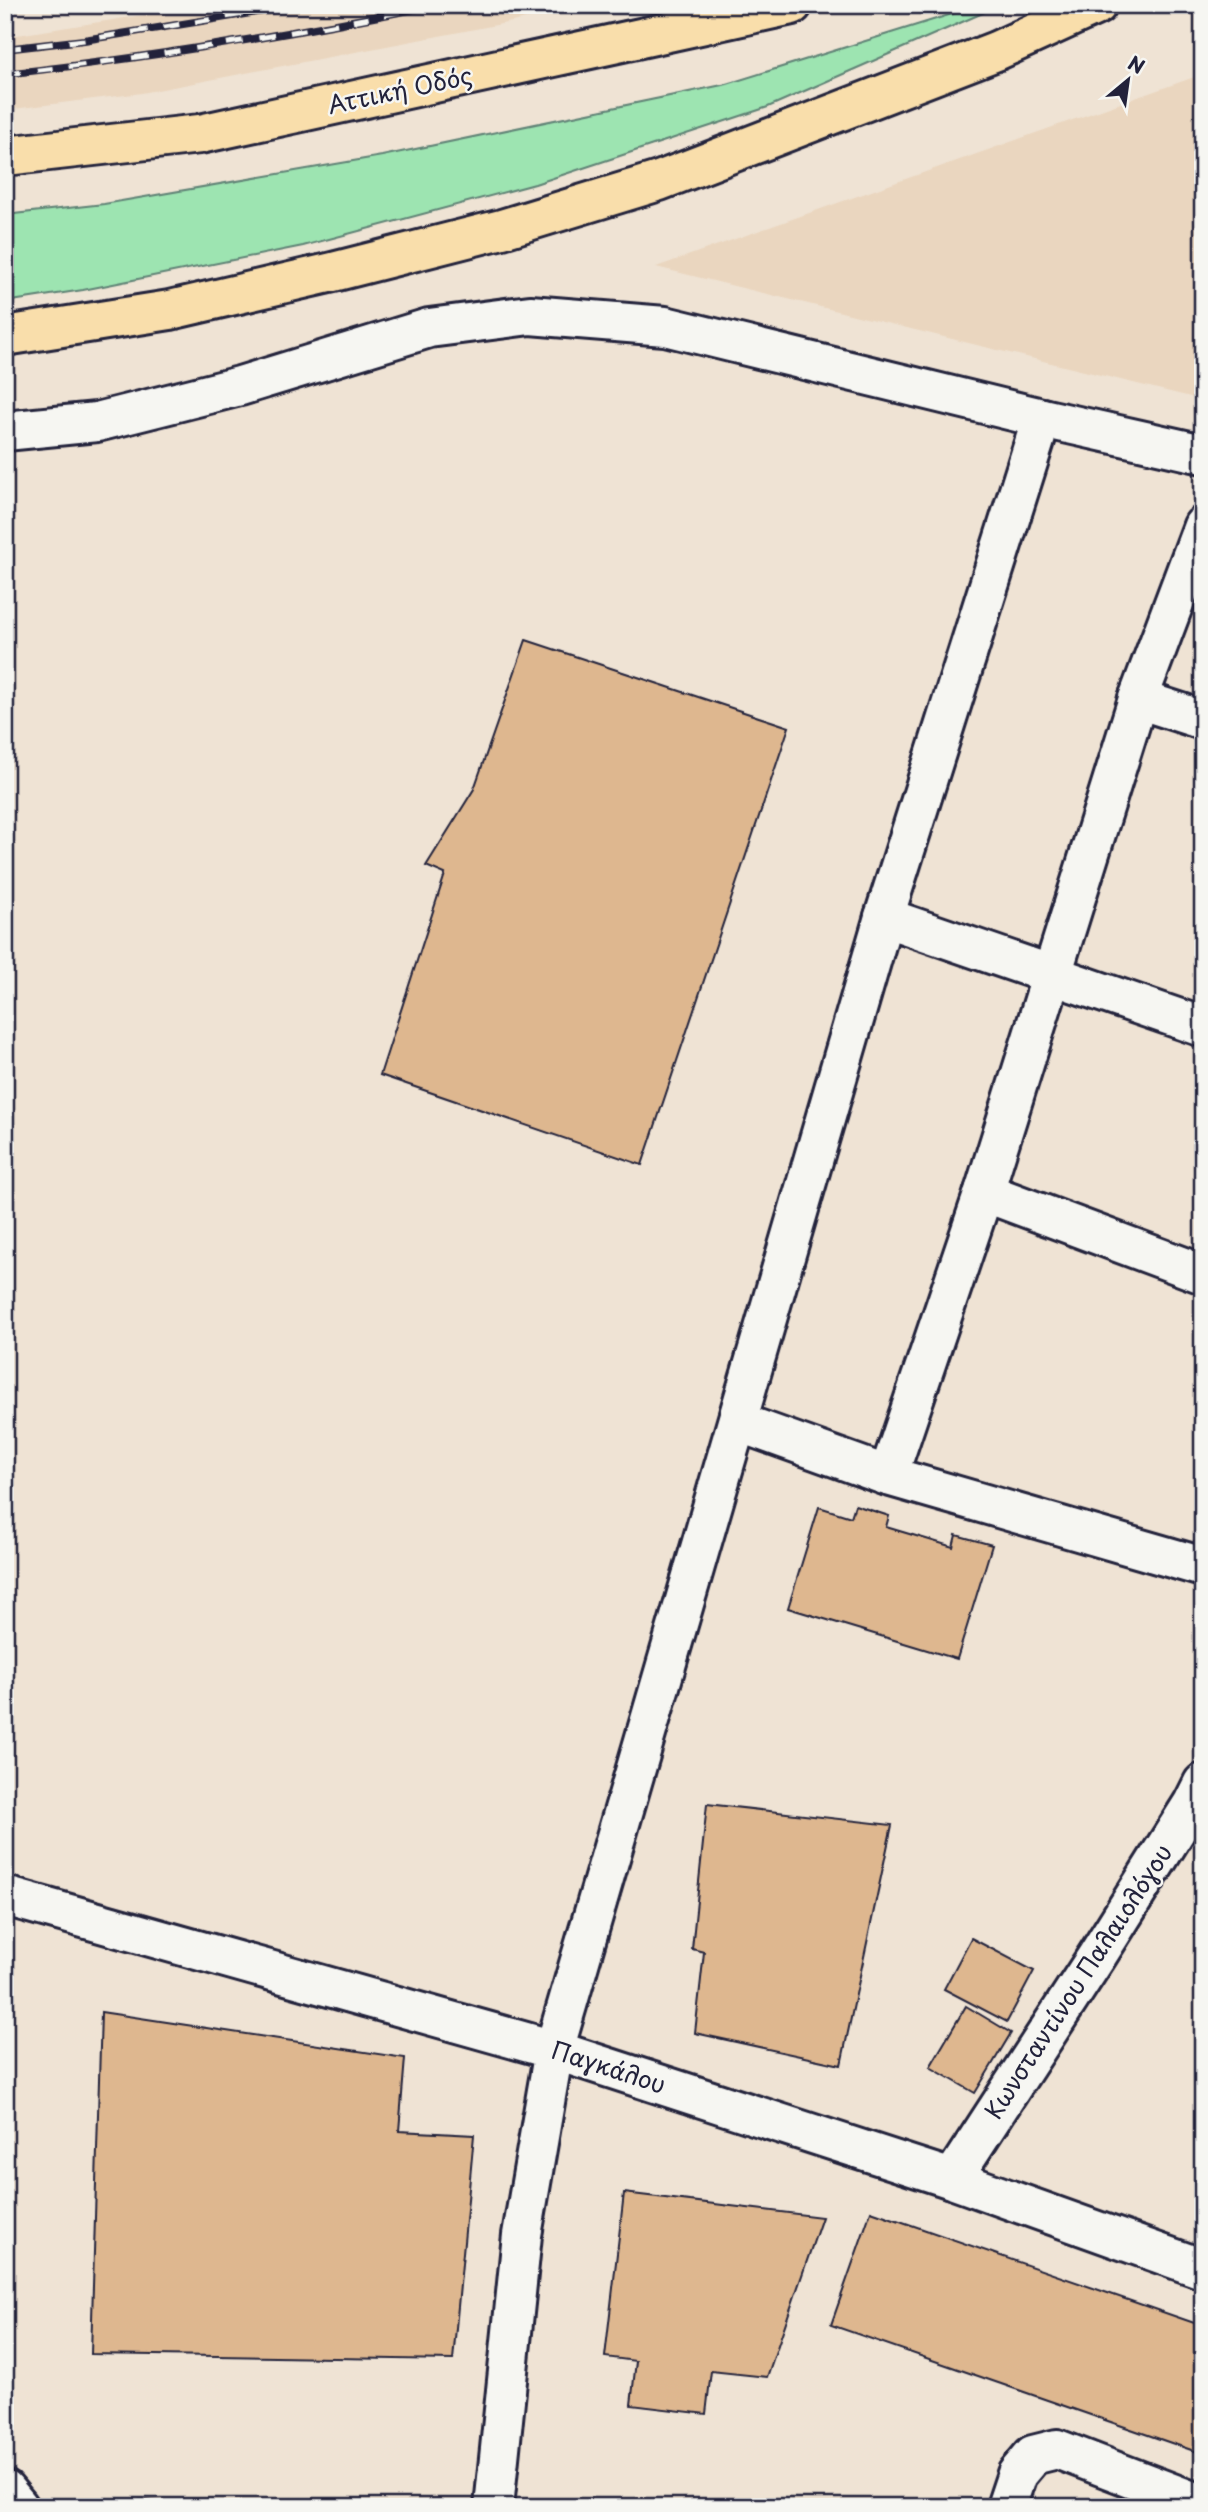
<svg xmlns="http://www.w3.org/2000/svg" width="1208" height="2512" font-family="'Playpen Sans',sans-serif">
<rect width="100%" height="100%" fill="#efe3d4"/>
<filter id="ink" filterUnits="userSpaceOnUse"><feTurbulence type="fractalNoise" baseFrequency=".0143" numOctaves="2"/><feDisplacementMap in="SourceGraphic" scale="14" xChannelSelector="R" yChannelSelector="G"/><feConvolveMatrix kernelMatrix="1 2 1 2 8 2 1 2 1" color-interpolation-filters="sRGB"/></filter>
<g filter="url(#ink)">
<!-- built -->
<g fill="#ead6bf">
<path d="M207,5H586L517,21L142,93L5,110V37Z"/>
<path d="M1203,74V400L656,267Z"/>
</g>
<!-- green -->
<path fill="#9de4b1" stroke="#608376" stroke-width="2" d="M981,5H1001L768,107L535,184L303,246L83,290L5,302V215L104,204L382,156L727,84Z"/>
<!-- building -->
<g fill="#deb78f" stroke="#22223b" stroke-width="2">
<path d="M526,640L789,727L642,1165L380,1075L445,874L426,866L474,789Z"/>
<path d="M855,1505L889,1516L886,1527L953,1547L956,1535L992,1545L957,1659L788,1608L819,1507L851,1517Z"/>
<path d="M707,1804L892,1825L841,2065L695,2033L704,1952L692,1949Z"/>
<path d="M971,1938L1034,1971L1007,2022L944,1989Z"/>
<path d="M966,2006L1011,2033L975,2093L930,2067Z"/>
<path d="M101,2012L405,2058L399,2131L474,2135L453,2360L91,2354Z"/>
<path d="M624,2193L822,2217L767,2377L711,2371L706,2414L631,2405L636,2361L605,2357Z"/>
<path d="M871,2211L1203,2326V2454L831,2325Z"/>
<path d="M140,2500L190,2504L189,2507H139Z"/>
</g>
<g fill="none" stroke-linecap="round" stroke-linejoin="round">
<!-- minor casing -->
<g stroke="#22223b" stroke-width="44">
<g id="minor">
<path d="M1138,699L1203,720"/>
<path d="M884,917L1203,1027"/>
<path d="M984,1192L1203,1274"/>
<path d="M738,1422L888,1476L1203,1567"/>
<path d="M888,1476L984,1192L1138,699L1203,526"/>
<path d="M5,1896L554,2050L952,2179L1203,2269"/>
<path d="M952,2179L1097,1956L1193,1803L1203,1783"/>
<path d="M1006,2507L1017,2474L1033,2455L1057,2449L1203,2505"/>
</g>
</g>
<!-- tertiary casing -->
<g stroke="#22223b" stroke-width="44">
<g id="tertiary">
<path d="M5,431L97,422L240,386L429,328L530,315L665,326L1042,418L1203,454"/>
<path d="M5,2490L19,2507"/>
<path d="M494,2507L522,2235L554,2050L884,917L1042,418"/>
</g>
</g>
<!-- motorway casing -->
<g stroke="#22223b" stroke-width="44">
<g id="motorway">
<path d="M5,156L200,134L792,5"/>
<path d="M5,336L170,310L333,272L502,229L659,181L996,51L1097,5"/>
</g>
</g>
<!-- minor -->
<use href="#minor" stroke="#f6f6f2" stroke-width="38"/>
<!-- tertiary -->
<use href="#tertiary" stroke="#f6f6f2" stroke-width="38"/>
<!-- motorway -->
<use href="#motorway" stroke="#f9deab" stroke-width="38"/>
<!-- rail casing -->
<g stroke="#22223b" stroke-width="8">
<g id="rail">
<path d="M5,49L84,40L300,5"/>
<path d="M5,74C149,58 292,34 434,5"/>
</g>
</g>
<!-- rail -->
<use href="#rail" stroke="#f6f6f2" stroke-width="5" stroke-dasharray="16" stroke-linecap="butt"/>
</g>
</g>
<g text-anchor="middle" stroke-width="5" stroke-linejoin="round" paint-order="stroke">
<!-- street labels -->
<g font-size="24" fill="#22223b" stroke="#f6f6f2">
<text transform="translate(400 91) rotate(-12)" y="8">Αττική Οδός</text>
<text transform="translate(1079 1982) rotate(-57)" y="8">Κωνσταντίνου Παλαιολόγου</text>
<text transform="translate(608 2068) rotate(18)" y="8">Παγκάλου</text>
</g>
</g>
<!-- margin -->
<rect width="1208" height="2512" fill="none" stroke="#f6f6f2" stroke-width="28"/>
<rect x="14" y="14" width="1180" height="2484" fill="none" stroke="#22223b" stroke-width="2.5" filter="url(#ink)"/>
<!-- north arrow -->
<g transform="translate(1128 80) rotate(29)" stroke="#f6f6f2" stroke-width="5" paint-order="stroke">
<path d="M0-5L12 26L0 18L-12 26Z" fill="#22223b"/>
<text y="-10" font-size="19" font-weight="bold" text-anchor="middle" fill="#22223b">N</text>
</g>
</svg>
